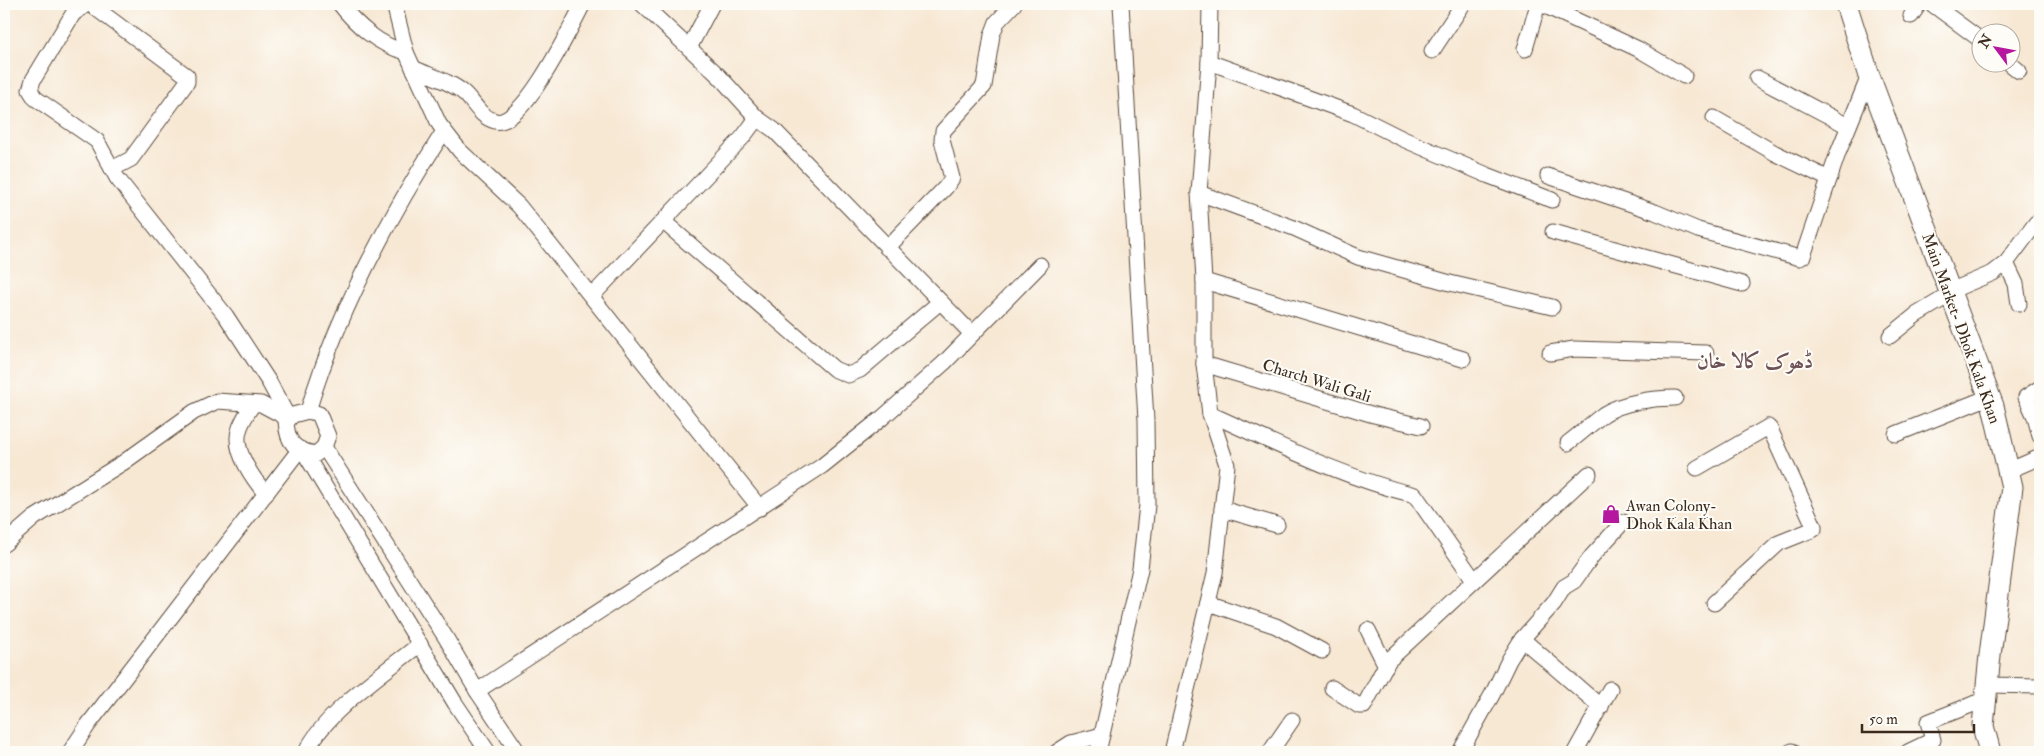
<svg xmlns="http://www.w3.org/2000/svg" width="2044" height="756" font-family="'IM FELL Double Pica',Amiri,serif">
<rect width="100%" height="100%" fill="#fdfcf7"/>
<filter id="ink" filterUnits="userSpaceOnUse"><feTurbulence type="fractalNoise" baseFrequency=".02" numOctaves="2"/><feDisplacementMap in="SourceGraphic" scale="10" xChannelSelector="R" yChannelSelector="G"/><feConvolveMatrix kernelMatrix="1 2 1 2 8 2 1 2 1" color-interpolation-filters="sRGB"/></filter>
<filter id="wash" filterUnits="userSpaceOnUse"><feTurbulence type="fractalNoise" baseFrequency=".0096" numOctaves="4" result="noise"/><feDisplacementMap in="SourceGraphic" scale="20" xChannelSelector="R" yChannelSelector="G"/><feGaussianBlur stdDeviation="1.12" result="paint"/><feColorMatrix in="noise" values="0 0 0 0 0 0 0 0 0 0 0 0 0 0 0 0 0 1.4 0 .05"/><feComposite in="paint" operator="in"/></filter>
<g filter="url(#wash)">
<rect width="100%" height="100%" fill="#f7e8d4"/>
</g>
<g filter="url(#ink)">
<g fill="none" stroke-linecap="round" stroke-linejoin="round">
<!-- street casing -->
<g stroke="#574639" stroke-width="17">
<g id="street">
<path d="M87,4L73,14L33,80L30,90L35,98L97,141L117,178L226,316L269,382L289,419"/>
<path d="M90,4L187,76V82L131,159L112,169"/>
<path d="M340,4C356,25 380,46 406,52"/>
<path d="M394,4L406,52L439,124L460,151L519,206L760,508"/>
<path d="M1541,4L1638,49L1684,76"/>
<path d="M1932,4L1982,41"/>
<path d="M1911,16L1919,4"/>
<path d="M689,48L712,4"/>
<path d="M1525,49L1538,4"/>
<path d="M1432,51L1463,4"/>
<path d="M1209,62L1353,114L1403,139L1487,175L1552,200"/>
<path d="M2008,62L2019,71"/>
<path d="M413,68C430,76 450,81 464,93C474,102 480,117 495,121C522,129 572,25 583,4"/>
<path d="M1757,78L1848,126"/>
<path d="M757,118L774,130L972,334"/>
<path d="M1714,118L1775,153L1829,179"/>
<path d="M1548,176L1655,212L1698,230L1800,258L1803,256L1838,153L1869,76"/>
<path d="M1199,193L1294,228L1358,257L1450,283L1552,307"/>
<path d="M664,222L834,369L848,375L860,370L940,302"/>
<path d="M1553,232L1742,284"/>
<path d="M887,248L946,187L952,178L942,140L943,131L984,86L992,35L997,22L1014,4"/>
<path d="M2006,263L2016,284L2019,304"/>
<path d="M1204,281L1463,359"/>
<path d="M1950,291L1993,273L2006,263L2036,223H2040"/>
<path d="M592,296L743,137L757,118L719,76L642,4"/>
<path d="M1890,336L1916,315L1951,294"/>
<path d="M1550,353L1574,349L1706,353"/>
<path d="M1204,364L1374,415L1421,426"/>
<path d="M2040,388L2026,397L2035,417L2040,436"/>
<path d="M253,404C248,412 241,422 239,431C233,451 254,480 266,494"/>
<path d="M308,411C338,311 388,218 444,131"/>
<path d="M308,411L319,414L328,436L324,447L316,454C295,451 287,443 286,421L293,415Z"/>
<path d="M1210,414C1277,444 1344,478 1415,495L1474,580"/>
<path d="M1896,434L1989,397"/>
<path d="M1568,443C1580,434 1592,423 1604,414C1623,402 1654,398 1675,398"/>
<path d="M324,447L446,638L477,691L518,752"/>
<path d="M304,452L455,703L488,752"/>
<path d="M1697,468L1768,427L1770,429L1814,526V529L1779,543L1714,603"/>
<path d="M2008,471L2040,457"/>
<path d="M1222,509L1277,525"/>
<path d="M4,544L34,518L124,462L194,412L217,401L261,404L289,419"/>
<path d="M1208,603L1276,626L1322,651"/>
<path d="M1368,630L1386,666"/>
<path d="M1522,639L1601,707"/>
<path d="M1987,685L2040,686"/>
<path d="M1332,688L1359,706H1364L1388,661L1589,474"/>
<path d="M477,691L822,466L882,418L944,363L1040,265"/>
<path d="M70,752L88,725L300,449"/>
<path d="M306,752C326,711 384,673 420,644"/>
<path d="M1057,752L1071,743L1102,735"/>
<path d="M1098,752L1140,569L1147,505L1146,420L1121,4"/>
<path d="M1172,752L1215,573L1227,465L1210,414L1204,364V281L1199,193L1209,62L1210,4"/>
<path d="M1270,752L1292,720"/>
<path d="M1460,752L1493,693L1509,660L1522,639L1554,603L1564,587L1574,581L1592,556L1623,522"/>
<path d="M1575,752L1610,689"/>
<path d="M1790,752L1792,751"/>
<path d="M1908,752L1933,740L1928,722L1986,699"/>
</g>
</g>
<!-- secondary casing -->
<g stroke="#574639" stroke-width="23">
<path id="secondary" d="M1846,4L1869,76L1993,406L2012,487L1990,655L1983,726L1990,752"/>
</g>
<!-- street -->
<use href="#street" stroke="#fff" stroke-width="15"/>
<!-- secondary -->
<use href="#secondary" stroke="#fff" stroke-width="21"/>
</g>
</g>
<!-- icons -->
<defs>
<g id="shop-bare" transform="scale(1.5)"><path d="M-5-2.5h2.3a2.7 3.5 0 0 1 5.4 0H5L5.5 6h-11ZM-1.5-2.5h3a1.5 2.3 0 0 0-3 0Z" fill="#b5179e" stroke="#fdfcf7" stroke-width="2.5" paint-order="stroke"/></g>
</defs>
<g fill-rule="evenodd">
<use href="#shop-bare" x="1611" y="514"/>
</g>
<g text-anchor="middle" stroke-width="4" stroke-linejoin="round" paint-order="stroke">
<!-- street labels -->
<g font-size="16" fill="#3b2a1e" stroke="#fdfcf7">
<text transform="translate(1962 328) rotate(70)" y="6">Main Market- Dhok Kala Khan</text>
<text transform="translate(1317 380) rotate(17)" y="6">Charch Wali Gali</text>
</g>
<!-- poi labels -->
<g font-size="16" fill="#3b2a1e" stroke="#fdfcf7" text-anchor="start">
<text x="1626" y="511">Awan Colony-<tspan x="1626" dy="18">Dhok Kala Khan</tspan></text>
</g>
<!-- district labels -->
<g font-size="21" font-weight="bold" fill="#6d5154" stroke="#fdfcf7">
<text x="1755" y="368">ڈھوک کالا خان</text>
</g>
</g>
<!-- margin -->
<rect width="2044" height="756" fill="none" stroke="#fdfcf7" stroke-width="20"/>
<!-- north arrow -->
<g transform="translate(1996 48) rotate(302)"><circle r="24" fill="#fdfcf7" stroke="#afa8a0"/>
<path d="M0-4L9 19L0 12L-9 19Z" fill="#b5179e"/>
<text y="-8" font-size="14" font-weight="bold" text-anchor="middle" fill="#3b2a1e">N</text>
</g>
<!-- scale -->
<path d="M1862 724v8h112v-8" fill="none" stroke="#3b2a1e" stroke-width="2.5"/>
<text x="1869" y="724" font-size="15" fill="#3b2a1e" stroke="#fdfcf7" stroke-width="4" paint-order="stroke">50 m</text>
</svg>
